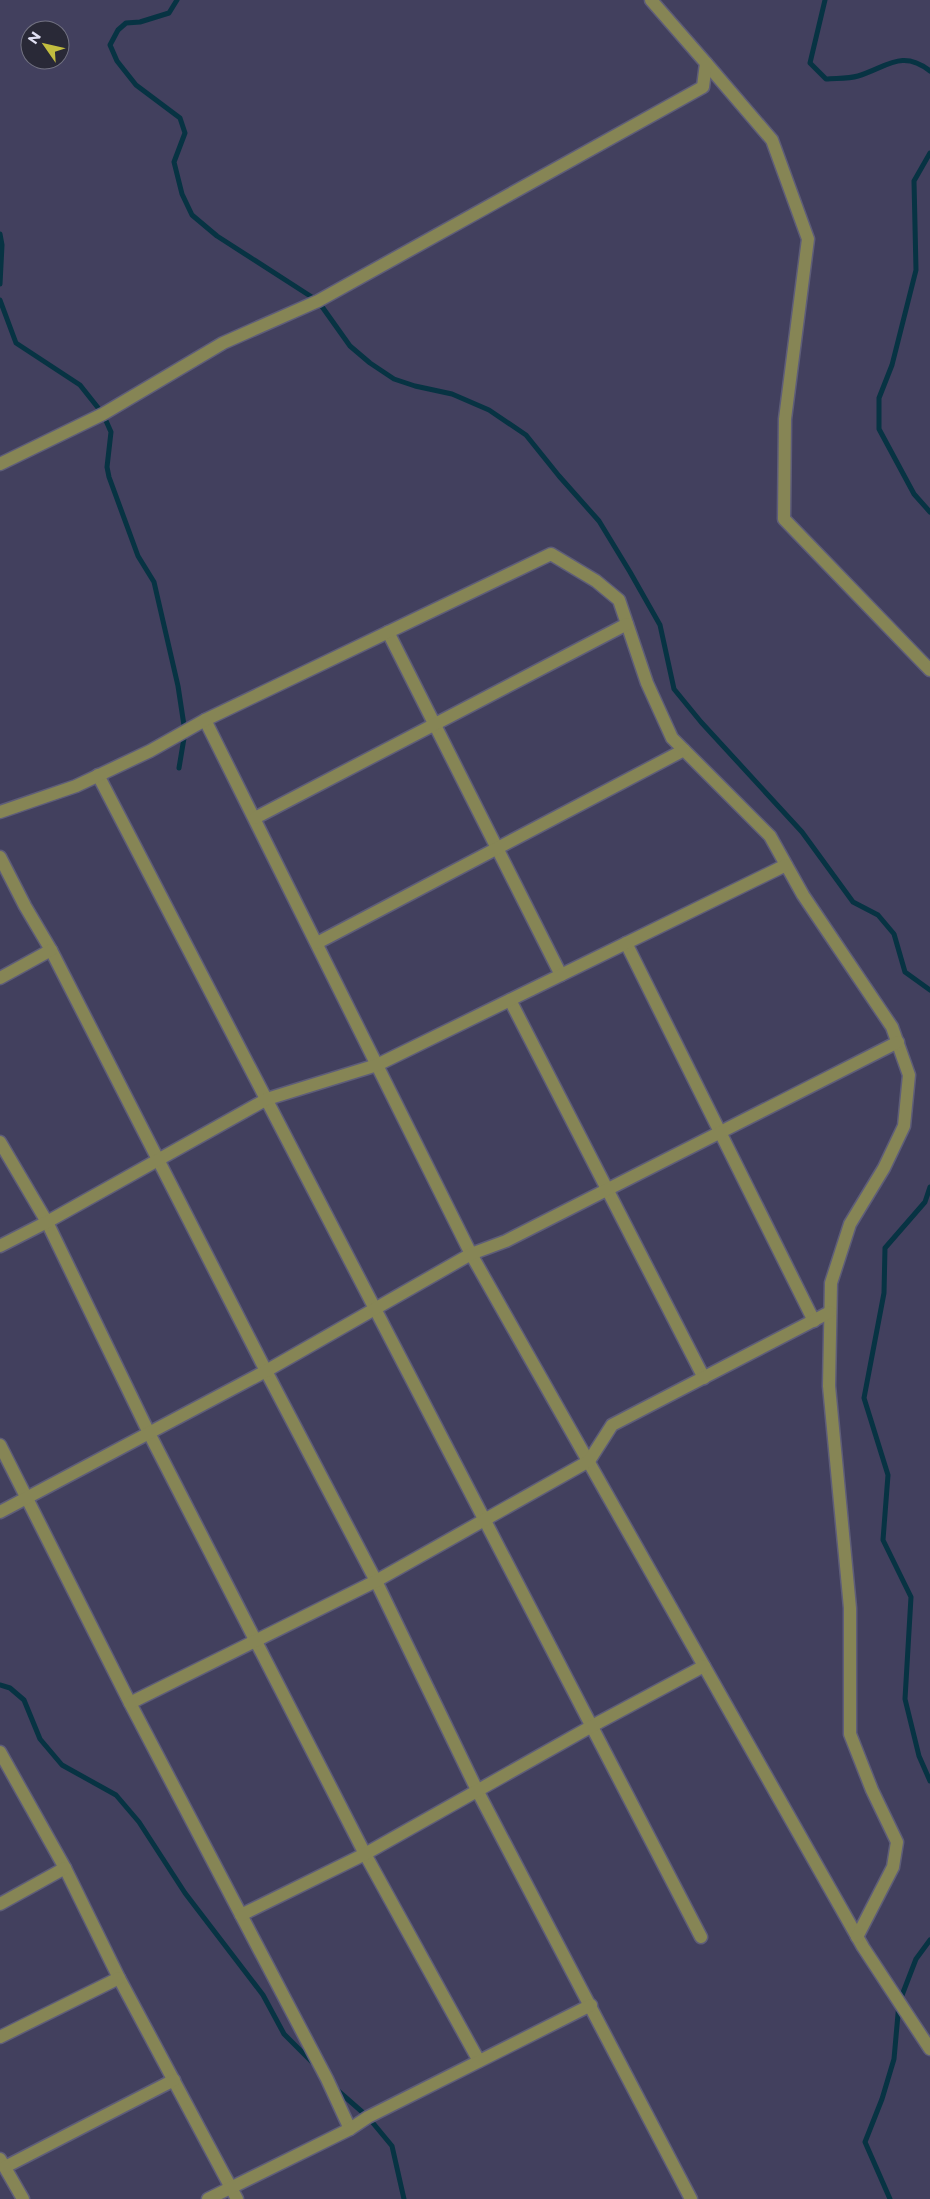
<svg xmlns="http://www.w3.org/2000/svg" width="930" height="2199" font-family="Montserrat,sans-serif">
<rect width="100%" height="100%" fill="#42405e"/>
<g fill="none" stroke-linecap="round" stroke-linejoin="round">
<!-- stream -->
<g stroke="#073343" stroke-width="5">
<path d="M177,0L169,13L140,22L126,23L118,30L110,45L117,61L136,85L180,118L185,133L174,162L182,194L192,215L217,236L318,301L350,346L370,363L394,379L415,386L452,394L489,410L526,435L559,476L599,521L630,572L660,625L674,689L701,722L802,832L853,902L878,915L894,934L905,972L930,990"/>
<path d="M825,0L810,63L826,79C836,78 848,79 858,76C887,67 902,49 930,71"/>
<path d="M930,153L914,181L916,270L892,365L879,398V429L914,494L930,512"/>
<path d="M0,234L2,245L0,284"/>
<path d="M0,300L16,343L80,385L103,414L111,432L107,467L109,477L138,556L154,582L178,686L185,732L179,768"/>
<path d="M930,1187L925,1202L885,1248L884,1293L864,1398L888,1475L883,1540L911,1597L905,1699L919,1756L930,1781"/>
<path d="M0,1685L10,1688L24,1700L40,1739L62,1765L116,1795L139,1822L185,1893L263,1995L284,2034L314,2064"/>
<path d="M336,2089L368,2117L392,2146L404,2199"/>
<path d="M890,2199L865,2142L882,2099L894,2059L899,2003L916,1959L930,1940"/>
</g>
<!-- minor casing -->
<g stroke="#5e5d79" stroke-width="15">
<g id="minor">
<path d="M706,63L772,140L808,239L785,419L784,519L930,670"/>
<path d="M0,464L103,414L223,343L318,301L703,87L706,63L651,0"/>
<path d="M388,632L561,975"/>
<path d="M205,720L471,1254L863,1947L930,2049"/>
<path d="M98,775L701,1937"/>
<path d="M0,812L76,786L150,751L205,720L551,554L596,581L619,600L647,683L672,738L770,836L803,895L892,1027L909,1075L904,1126L884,1168L850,1224L831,1283L829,1386L850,1608V1734L872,1790L897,1842L893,1867L857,1937"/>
<path d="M255,818L627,624"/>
<path d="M0,857L25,906L51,950L266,1371L376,1581L477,1790L691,2199"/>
<path d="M317,943L684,750"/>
<path d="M626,943L814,1321"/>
<path d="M0,978L51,950"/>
<path d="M510,1000L704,1378"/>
<path d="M0,1142L47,1222L149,1433L365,1854L479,2061"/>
<path d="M0,1246L47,1222L267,1099L377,1065L786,865"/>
<path d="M0,1445L130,1703L327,2079L350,2129"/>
<path d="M0,1512L266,1371L471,1254L506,1241L898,1042"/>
<path d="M130,1703L376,1581L589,1461L612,1425L830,1312"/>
<path d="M0,1752L65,1868L119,1978L237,2199"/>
<path d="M0,1904L65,1868"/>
<path d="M241,1915L365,1854L592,1726L704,1666"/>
<path d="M0,2037L119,1978"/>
<path d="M0,2159L23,2199"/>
<path d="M5,2167L174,2080"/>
<path d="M208,2199L350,2129L368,2117L591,2005"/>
</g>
</g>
<!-- minor -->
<use href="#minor" stroke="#868555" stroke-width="12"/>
</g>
<!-- north arrow -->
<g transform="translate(45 45) rotate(304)"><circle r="24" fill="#292937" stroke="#727282"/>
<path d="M0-4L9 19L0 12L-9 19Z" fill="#c2bd3f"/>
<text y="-8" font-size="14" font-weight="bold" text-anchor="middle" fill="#e0e0f3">N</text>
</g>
</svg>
